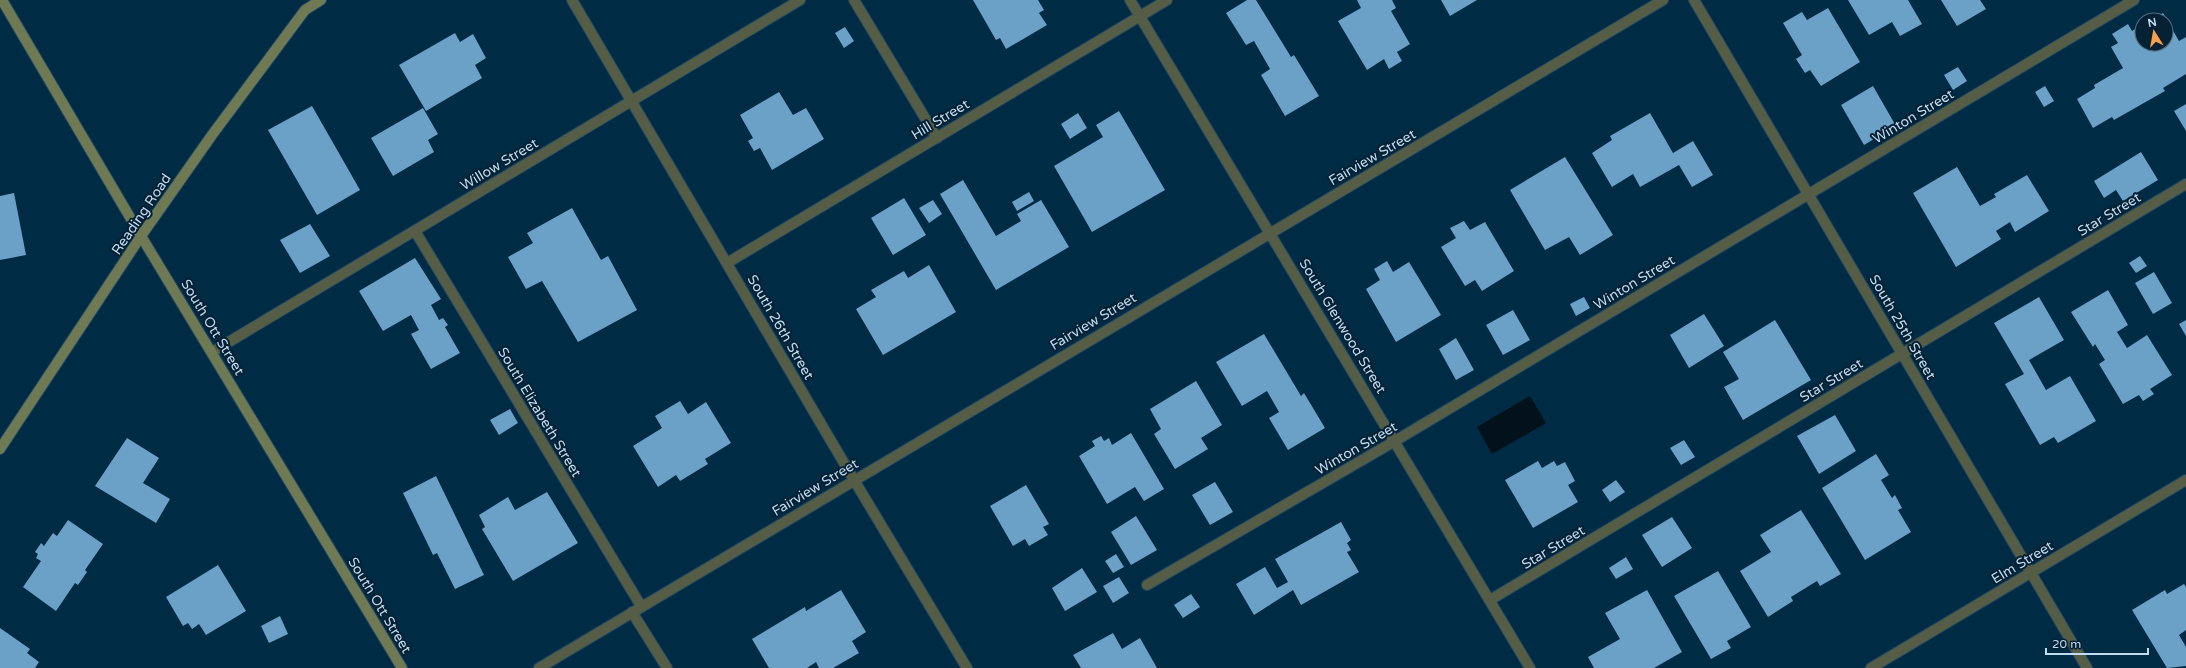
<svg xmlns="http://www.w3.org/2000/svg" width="2186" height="668" font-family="'Varela Round',sans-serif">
<rect width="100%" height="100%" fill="#002b45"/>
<!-- water -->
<path fill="#02111c" d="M1530,396L1546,423L1492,454L1477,427Z"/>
<!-- building -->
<g fill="#6ba0c7">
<path d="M973,0H1038L1044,10L1039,13L1047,25L1006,49L1000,38L996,40Z"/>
<path d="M1247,0H1256L1291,57L1294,55L1319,96L1285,116L1261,75L1270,69L1254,41L1246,45L1226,13Z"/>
<path d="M1357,0H1392L1396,8L1391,11L1410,44L1397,52L1402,61L1389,69L1384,59L1367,70L1338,21L1361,8Z"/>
<path d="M1441,0H1477L1450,16Z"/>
<path d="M1848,0H1908L1922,24L1900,36L1892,22L1869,35Z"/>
<path d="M1941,0H1980L1986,9L1957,26Z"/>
<path d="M1828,8L1860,62L1821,86L1810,70L1805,73L1796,59L1802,55L1783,23L1802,12L1807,20Z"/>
<path d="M2163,13L2179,41L2186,37V74L2163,88L2165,91L2114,120L2112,117L2093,128L2077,99L2095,88L2094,85L2123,68L2111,47L2118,43L2112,34L2128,24L2132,31L2142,25V44H2166V20H2151Z"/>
<path d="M845,27L854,41L844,48L835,33Z"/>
<path d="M455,33L460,42L473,34L486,58L475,65L482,78L426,111L399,65Z"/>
<path d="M1958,67L1967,81L1953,90L1944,75Z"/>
<path d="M1873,86L1896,126L1864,145L1841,105Z"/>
<path d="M2045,86L2054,101L2044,107L2035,92Z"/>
<path d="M779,92L793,115L806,108L824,139L772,170L760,148L754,151L748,141L753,138L740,115Z"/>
<path d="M2186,104V131L2174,111Z"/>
<path d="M312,106L360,190L317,215L268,130Z"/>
<path d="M423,108L438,134L428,140L434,152L393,176L371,138Z"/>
<path d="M1119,111L1165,190L1092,232L1054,166L1103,137L1096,125Z"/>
<path d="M1078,113L1087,128L1070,139L1061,124Z"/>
<path d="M1650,113L1673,153L1693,141L1713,175L1692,187L1679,165L1640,187L1633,174L1612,187L1592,153L1612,140L1610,136Z"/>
<path d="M2141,152L2158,180L2123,201L2116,190L2104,198L2094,181Z"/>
<path d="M1565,157L1613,235L1580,255L1569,237L1545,250L1510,190Z"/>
<path d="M1957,167L1980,206L1996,197L1994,194L2027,175L2049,211L2015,232L2010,222L1996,231L2001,239L1956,267L1913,193Z"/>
<path d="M963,180L996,236L1021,221L1017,214L1041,200L1069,247L996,290L940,194Z"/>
<path d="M1029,192L1034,201L1017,211L1012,202Z"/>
<path d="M14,193L26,255L0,260V196Z"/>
<path d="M904,198L926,235L893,255L871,218Z"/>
<path d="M933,200L942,214L929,223L919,208Z"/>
<path d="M572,208L601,260L608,256L637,310L578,342L542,281L526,289L508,257L533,243L527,233Z"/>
<path d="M1464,221L1470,230L1485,222L1514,271L1482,291L1475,280L1465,286L1441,247L1456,238L1450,228Z"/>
<path d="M310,224L330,256L300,273L280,240Z"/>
<path d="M2140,256L2147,266L2136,273L2129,263Z"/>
<path d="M415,258L441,299L431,305L439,320L443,318L448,325L445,327L460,353L431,369L411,334L419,330L411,315L383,331L359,291Z"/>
<path d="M1387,261L1393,272L1409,262L1441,315L1396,342L1366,289L1380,280L1374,269Z"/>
<path d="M929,265L956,312L883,355L856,309L876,297L871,290L904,271L908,278Z"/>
<path d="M2154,272L2172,303L2153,314L2135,283Z"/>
<path d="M2108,290L2128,325L2117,332L2127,348L2147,335L2172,375L2150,389L2154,394L2143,401L2139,395L2123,404L2099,364L2105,360L2095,344L2093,347L2071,312Z"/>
<path d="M1584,297L1590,308L1576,316L1570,304Z"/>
<path d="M2039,297L2064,340L2029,360L2046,390L2070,376L2096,421L2058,443L2054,437L2040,445L2005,384L2024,374L1994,323Z"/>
<path d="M1513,310L1530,340L1503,355L1486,325Z"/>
<path d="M1704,314L1724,346L1689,368L1670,335Z"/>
<path d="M1775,320L1811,380L1743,420L1724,387L1739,379L1723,352Z"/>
<path d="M2186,320V336L2179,324Z"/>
<path d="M1264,334L1301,396L1304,393L1325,428L1288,450L1269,418L1279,412L1267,391L1242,406L1216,362Z"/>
<path d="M1456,338L1474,370L1456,380L1439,349Z"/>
<path d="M1196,381L1222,425L1201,438L1208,449L1175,469L1154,434L1161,429L1150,409Z"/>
<path d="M680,401L688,414L706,402L731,443L705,459L708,464L680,481L676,475L658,487L633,446L662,428L655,416Z"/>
<path d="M510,409L518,423L499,435L490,420Z"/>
<path d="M1835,415L1856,451L1819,474L1797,436Z"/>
<path d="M1131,433L1164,489L1144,501L1135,487L1107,504L1079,456L1095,446L1092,441L1101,436L1104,441L1109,438L1112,445Z"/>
<path d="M127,438L159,458L143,483L170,499L156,523L95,486Z"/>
<path d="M1684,440L1695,457L1681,465L1670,448Z"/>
<path d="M1876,454L1889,475L1881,480L1892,498L1895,495L1902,508L1898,510L1911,532L1865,560L1822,488Z"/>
<path d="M1538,461L1542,468L1554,461L1557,466L1565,462L1575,481L1568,485L1578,502L1533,528L1505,480Z"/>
<path d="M436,476L484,575L455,589L437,553L433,555L403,493Z"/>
<path d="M1616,480L1625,492L1610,502L1602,490Z"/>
<path d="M1215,482L1233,512L1210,525L1192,495Z"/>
<path d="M1026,485L1049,524L1043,527L1048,535L1029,546L1025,539L1013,546L990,506Z"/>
<path d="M547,492L578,543L513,581L482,529L485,527L479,515L508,497L515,510Z"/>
<path d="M1801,510L1841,574L1820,586L1817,581L1791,597L1793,601L1768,617L1740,571L1771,552L1760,535Z"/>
<path d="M1136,516L1157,550L1131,565L1111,532Z"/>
<path d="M1672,517L1692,548L1662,567L1642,535Z"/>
<path d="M68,520L103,544L85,570L87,572L78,585L75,583L56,611L23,587L41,561L36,558L38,554L35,552L41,543L44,546L53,533L57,536Z"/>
<path d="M1341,522L1351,540L1347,543L1351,550L1347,552L1359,572L1301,605L1293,590L1254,615L1236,584L1265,567L1277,588L1288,582L1275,559Z"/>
<path d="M1116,554L1124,567L1113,573L1105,561Z"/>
<path d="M1626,557L1633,569L1616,579L1609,568Z"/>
<path d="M218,565L246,611L206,635L199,624L192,629L188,623L183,626L166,597Z"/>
<path d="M1082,568L1097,592L1065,611L1052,588Z"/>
<path d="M1718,571L1751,627L1727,641L1731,648L1711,659L1674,596Z"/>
<path d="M1119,577L1129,593L1113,603L1103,586Z"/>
<path d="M2184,584L2186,587V630L2179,635L2186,647V666L2167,668L2132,610L2165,590L2167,594Z"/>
<path d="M841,590L866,632L852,641L859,653L833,668H819L816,662L807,668H769L752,639L805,607L806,611Z"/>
<path d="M1647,590L1682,652L1654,668H1594L1588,657L1620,639L1605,613Z"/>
<path d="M1191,594L1200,607L1183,618L1174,605Z"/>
<path d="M280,616L288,634L269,643L261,626Z"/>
<path d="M0,628L30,649L27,653L39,662L35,668H0Z"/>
<path d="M1113,633L1122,649L1140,638L1157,668H1081L1073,655Z"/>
</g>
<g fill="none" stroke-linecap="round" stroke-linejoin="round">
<!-- lane casing -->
<g stroke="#1f4760" stroke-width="12">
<g id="lane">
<path d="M854,0L937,138"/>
<path d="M415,231L641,606"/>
<path d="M727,263L1167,0"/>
<path d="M212,352L800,0"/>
<path d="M1147,585L1395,441L2134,0"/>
<path d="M1490,600L2186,184"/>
<path d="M632,612L667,668"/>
</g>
</g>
<!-- street casing -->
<g stroke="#1f4760" stroke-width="12">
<g id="street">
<path d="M572,0L854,480L967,668"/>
<path d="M1130,0L1530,668"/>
<path d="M1694,0L2087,668"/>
<path d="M539,668L1663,0"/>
<path d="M1871,668L2186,480"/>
</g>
</g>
<!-- secondary casing -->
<g stroke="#1f4760" stroke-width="12">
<g id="secondary">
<path d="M2,0L141,236L402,668"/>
<path d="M0,449L141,236L212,135L305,10L321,0"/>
</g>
</g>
<!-- lane -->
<use href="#lane" stroke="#565d46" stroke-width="10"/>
<!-- street -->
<use href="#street" stroke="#565d46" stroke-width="10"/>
<!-- secondary -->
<use href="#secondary" stroke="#6f7a55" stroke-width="10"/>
</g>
<g text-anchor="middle" stroke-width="4" stroke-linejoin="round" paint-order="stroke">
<!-- street labels -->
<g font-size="14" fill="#c1dbf0" stroke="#052133">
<text transform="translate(1913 116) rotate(-31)" y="5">Winton Street</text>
<text transform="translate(940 119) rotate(-31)" y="5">Hill Street</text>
<text transform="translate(1372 157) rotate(-30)" y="5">Fairview Street</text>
<text transform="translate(499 164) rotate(-31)" y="5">Willow Street</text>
<text transform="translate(141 214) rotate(-56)" y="5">Reading Road</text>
<text transform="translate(2109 214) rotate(-31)" y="5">Star Street</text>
<text transform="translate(1634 282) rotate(-31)" y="5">Winton Street</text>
<text transform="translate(1093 321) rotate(-31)" y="5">Fairview Street</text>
<text transform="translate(1343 326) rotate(59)" y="5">South Glenwood Street</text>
<text transform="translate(213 327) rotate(59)" y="5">South Ott Street</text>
<text transform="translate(781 327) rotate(60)" y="5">South 26th Street</text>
<text transform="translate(1903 327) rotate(60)" y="5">South 25th Street</text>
<text transform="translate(1831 380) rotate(-31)" y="5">Star Street</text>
<text transform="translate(540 412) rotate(59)" y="5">South Elizabeth Street</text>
<text transform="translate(1356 448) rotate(-30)" y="5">Winton Street</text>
<text transform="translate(815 487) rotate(-31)" y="5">Fairview Street</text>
<text transform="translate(1553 547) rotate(-31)" y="5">Star Street</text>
<text transform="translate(2022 562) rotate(-31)" y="5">Elm Street</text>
<text transform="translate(380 605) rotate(59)" y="5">South Ott Street</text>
</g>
</g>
<!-- north arrow -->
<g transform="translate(2154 32) rotate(349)"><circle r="19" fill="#052133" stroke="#506b7f"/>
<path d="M0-3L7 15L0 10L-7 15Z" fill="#f8a04b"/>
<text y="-6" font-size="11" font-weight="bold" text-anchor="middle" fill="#c1dbf0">N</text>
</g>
<!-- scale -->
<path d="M2046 648v6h102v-6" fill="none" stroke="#c1dbf0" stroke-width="2"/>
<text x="2052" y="648" font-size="12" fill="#c1dbf0" stroke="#052133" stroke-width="3" paint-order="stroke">20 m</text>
</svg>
